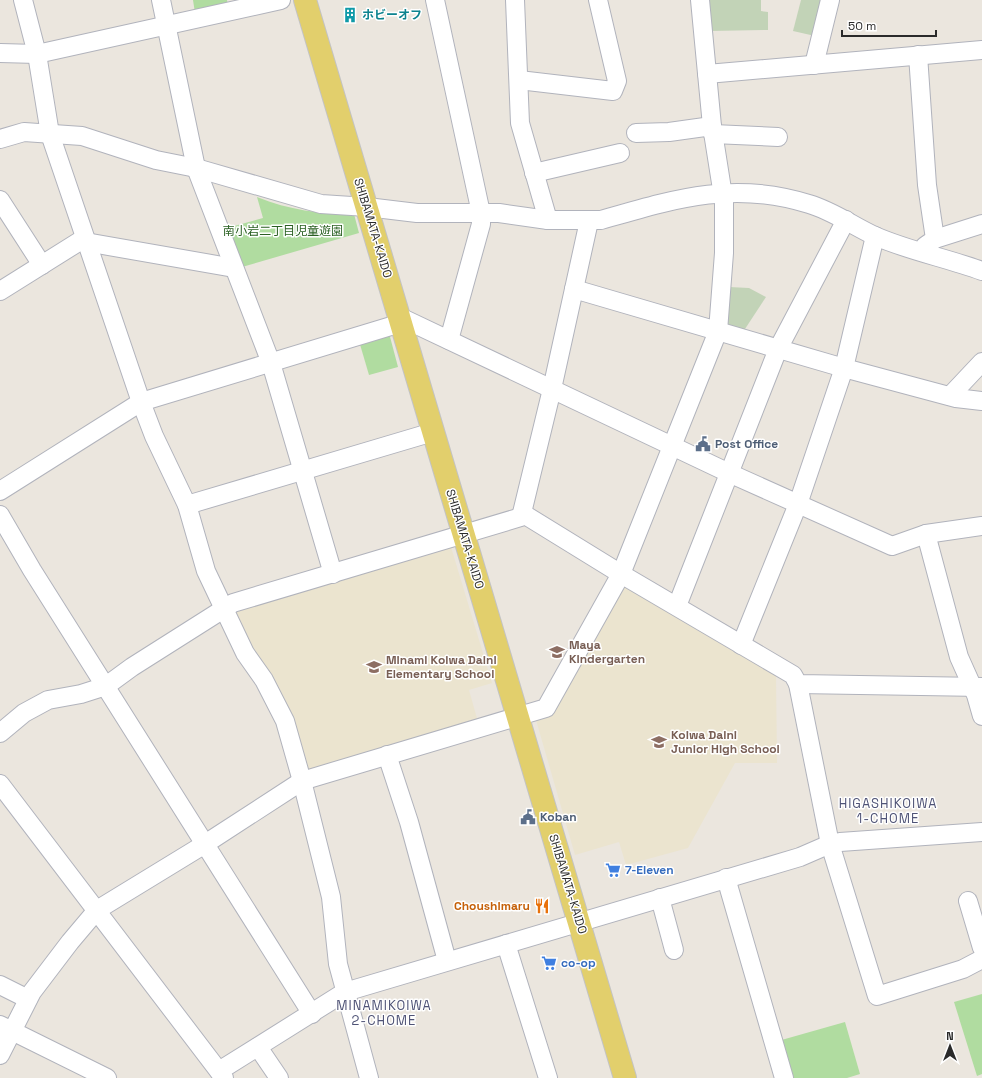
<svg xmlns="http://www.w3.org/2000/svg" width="982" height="1078" font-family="'Space Grotesk','Noto Sans JP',sans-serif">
<rect width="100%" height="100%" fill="#ebe6de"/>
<!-- education -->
<g fill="#ebe4cf">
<path d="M451,547L492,683L469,690L478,722L309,772L252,655L235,611Z"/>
<path d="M626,584L776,675L777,763H735L688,848L626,865L619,842L575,855L536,720L550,715L621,585Z"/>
</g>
<!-- green -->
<g fill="#b0dca0">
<path d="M193,0H227L228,5L195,13Z"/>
<path d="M257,197C289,210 320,214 354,214L359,233L242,267L227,228L263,218Z"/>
<path d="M389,333L398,367L369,375L359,341Z"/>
<path d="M982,994V1074L977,1076L954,1002Z"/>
<path d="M845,1022L860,1074L847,1078H789L778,1041Z"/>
</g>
<!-- cemetery -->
<g fill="#c2d3b7">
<path d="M706,0H761V11L768,12V30L709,31Z"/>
<path d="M801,0H823L815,36L793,31Z"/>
<path d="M729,287L749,288L766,297L743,332L726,327Z"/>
</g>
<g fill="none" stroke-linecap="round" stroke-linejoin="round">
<!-- minor casing -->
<g stroke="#b1b3bc" stroke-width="20">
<g id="minor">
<path d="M23,0L37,54L50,134L141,402L154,436L187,505L206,571L245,653L264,680L285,721L302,781L331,897L338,964L369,1078"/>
<path d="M161,0L196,168L271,363L333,574"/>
<path d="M435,0L481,213V224L449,340"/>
<path d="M515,0L520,123L548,220"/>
<path d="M0,53L37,54L281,0"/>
<path d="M918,55L927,185L935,239L925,246L923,251"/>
<path d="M814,65L830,0"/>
<path d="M707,74L982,50"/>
<path d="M519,80L613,91L617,81L598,0"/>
<path d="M636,133L669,132L712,126"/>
<path d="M713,134L778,137"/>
<path d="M0,139L24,132L82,136L156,160L196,168L321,204L367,207L417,213H499L548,220H601C674,199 733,180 809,204C833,211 853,226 875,236C909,251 947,258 982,271"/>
<path d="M534,173L620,153"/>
<path d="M0,200L42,265"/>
<path d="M935,239L982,224"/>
<path d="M574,289L844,368L956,398L982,401"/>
<path d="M0,291L80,241L234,268"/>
<path d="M400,317L729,473L892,546L926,534L982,526"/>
<path d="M950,396L982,362"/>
<path d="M0,491L141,402L401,323"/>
<path d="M187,505L433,432"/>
<path d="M522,513L621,574L793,675L798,684L982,687"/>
<path d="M0,515L32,570L312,1014"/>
<path d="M926,534L959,657L976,695L982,716"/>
<path d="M677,606L778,349L846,220"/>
<path d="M741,645L798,504L844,368L875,236"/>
<path d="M798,684L830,844L877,996L963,969L982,959"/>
<path d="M0,733L24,713L48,700L81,694L106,686L132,667L233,603L521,517L552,389L589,221"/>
<path d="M387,755L409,822L447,961"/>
<path d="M0,784L224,1078"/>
<path d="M726,878L784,1078"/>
<path d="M660,898L674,950"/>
<path d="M968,901L982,948"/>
<path d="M506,944L548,1078"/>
<path d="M0,985L28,999"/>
<path d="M0,1025L107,1078"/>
<path d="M258,1047L279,1078"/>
<path d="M0,1055L32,992L70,942L97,910L205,844L302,781L546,708L621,574L718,331L724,253V202L712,126L700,0"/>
<path d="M219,1071L345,992L800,857L830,844L840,842L982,832"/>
</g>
</g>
<!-- major casing -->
<g stroke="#c3c3c3" stroke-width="24">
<path id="major" d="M305,0L625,1078"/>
</g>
<!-- minor -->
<use href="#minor" stroke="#fff" stroke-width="18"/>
<!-- major -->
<use href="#major" stroke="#e2cf6c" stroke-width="22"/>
</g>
<!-- icons -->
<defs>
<g id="building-bare" transform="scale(1.2)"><path d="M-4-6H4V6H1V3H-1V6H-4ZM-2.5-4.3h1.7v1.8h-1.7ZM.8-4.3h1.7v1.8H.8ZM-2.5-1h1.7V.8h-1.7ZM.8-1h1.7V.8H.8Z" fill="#0f9aa8" stroke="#fff" stroke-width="2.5" paint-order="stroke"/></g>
<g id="civic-bare" transform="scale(1.2)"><path d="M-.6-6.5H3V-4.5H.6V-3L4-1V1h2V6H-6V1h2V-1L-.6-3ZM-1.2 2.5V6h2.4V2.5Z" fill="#5c6f8a" stroke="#fff" stroke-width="2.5" paint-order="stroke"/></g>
<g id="school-bare" transform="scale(1.2)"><path d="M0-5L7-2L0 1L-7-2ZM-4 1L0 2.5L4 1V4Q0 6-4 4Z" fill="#8d6e63" stroke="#fff" stroke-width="2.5" paint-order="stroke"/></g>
<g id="supermarket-bare" transform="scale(1.2)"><path d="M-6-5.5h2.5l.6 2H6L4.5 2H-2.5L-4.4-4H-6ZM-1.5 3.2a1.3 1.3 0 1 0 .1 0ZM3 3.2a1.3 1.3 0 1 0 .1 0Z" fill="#3f7fe0" stroke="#fff" stroke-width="2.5" paint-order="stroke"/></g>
<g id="restaurant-bare" transform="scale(1.2)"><path d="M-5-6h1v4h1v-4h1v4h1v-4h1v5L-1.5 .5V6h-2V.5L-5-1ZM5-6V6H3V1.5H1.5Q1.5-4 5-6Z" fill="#e8710a" stroke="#fff" stroke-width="2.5" paint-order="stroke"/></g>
</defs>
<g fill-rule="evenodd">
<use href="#building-bare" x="350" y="15"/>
<use href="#civic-bare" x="703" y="444"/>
<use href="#school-bare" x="557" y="652"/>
<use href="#school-bare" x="374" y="667"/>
<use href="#school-bare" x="659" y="742"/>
<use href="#civic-bare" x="528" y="817"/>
<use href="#supermarket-bare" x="613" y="870"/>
<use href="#restaurant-bare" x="542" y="906"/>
<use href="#supermarket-bare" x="549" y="963"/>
</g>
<g text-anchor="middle" stroke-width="3" stroke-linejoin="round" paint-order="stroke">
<!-- culture labels -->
<g font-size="12" font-weight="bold" fill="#0d838f" stroke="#fff" text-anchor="start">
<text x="362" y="19">ホビーオフ</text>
</g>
<!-- street labels -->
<g font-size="12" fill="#2a2a2a" stroke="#fff">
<text transform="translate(373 228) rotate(73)" y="4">SHIBAMATA-KAIDO</text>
<text transform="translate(465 539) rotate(73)" y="4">SHIBAMATA-KAIDO</text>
<text transform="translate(568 884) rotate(73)" y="4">SHIBAMATA-KAIDO</text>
</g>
<!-- park labels -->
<g font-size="12" fill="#2a6022" stroke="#fff">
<text x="283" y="235">南小岩二丁目児童遊園</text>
</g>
<!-- service labels -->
<g font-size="12" font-weight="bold" fill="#4e5e75" stroke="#fff" text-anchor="start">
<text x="715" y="448">Post Office</text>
<text x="540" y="821">Koban</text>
</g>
<!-- education labels -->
<g font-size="12" font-weight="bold" fill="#785e54" stroke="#fff" text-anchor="start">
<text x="569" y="649">Maya<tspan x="569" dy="14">Kindergarten</tspan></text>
<text x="386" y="664">Minami Koiwa Daini<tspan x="386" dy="14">Elementary School</tspan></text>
<text x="671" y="739">Koiwa Daini<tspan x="671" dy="14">Junior High School</tspan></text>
</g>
<!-- shop labels -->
<g font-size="12" font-weight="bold" fill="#366cbe" stroke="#fff" text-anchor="start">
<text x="625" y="874">7-Eleven</text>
<text x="561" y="967">co-op</text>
</g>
<!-- food labels -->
<g font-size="12" font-weight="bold" fill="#c56008" stroke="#fff" text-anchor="end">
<text x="530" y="910">Choushimaru</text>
</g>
<!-- neighbourhood labels -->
<g font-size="13" letter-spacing="1" fill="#4f5376" stroke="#fff">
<text x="888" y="808">HIGASHIKOIWA<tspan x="888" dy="15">1-CHOME</tspan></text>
<text x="384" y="1010">MINAMIKOIWA<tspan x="384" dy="15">2-CHOME</tspan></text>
</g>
</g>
<!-- north arrow -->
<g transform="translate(950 1046)" stroke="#ffffff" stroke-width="3" paint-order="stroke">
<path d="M0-3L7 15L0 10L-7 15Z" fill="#2a2a2a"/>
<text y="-6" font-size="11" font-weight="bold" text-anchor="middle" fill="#2a2a2a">N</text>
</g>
<!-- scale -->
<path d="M842 30v6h94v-6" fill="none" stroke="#2a2a2a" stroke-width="2"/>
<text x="848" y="30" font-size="12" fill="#2a2a2a" stroke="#ffffff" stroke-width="3" paint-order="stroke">50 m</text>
</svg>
